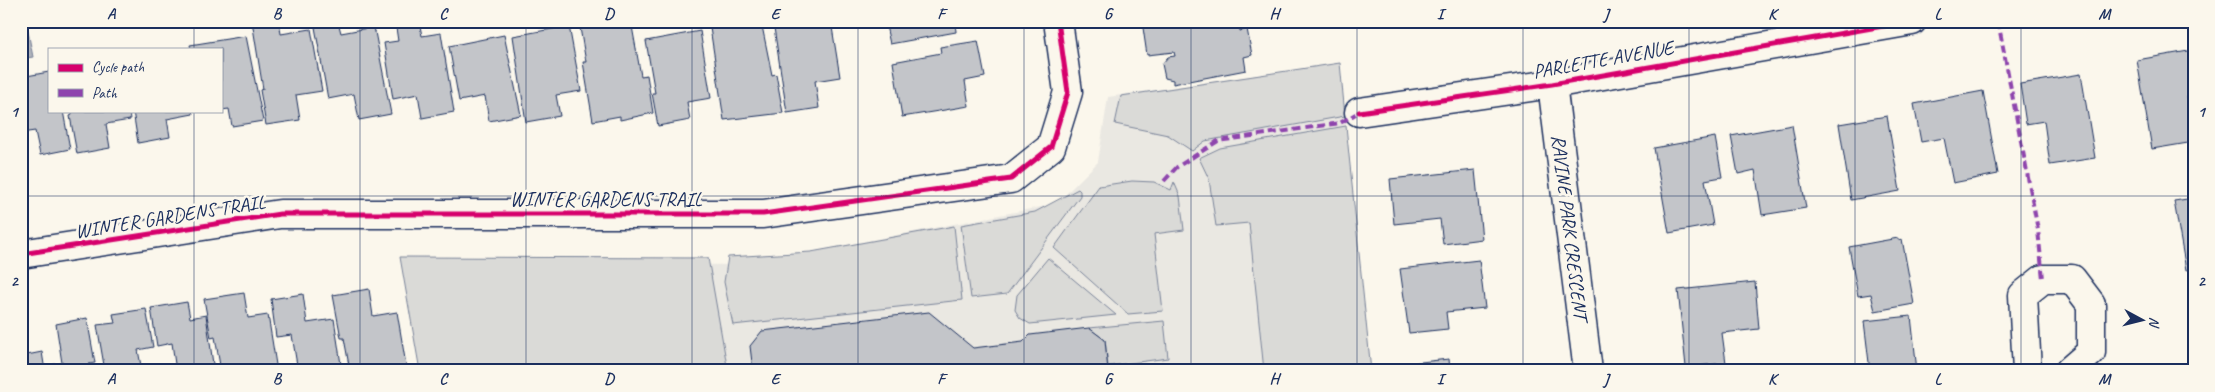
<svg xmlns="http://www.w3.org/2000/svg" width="2215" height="392" font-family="Caveat,sans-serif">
<rect width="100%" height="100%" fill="#fbf7ec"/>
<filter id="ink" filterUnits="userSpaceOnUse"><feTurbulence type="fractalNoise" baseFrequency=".02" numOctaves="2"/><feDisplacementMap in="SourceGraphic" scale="10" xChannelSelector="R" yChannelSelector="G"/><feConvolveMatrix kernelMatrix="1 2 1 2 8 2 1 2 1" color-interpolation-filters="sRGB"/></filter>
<g filter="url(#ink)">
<!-- built -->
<path fill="#eae8e2" d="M1340,63L1371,371H421L401,262L745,265L1056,204L1098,162L1108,97Z"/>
<!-- green -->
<g fill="#dadad7" stroke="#7a849a">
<path d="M1340,63L1345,116L1205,141L1192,151L1168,135L1115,124L1121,96Z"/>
<path d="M1346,126L1371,371H1264L1249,223L1216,226L1209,179L1199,158L1220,148Z"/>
<path d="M1132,181L1154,182L1171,190L1174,182L1180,196L1184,230L1154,234L1163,311L1128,314L1054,248L1099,186Z"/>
<path d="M1078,189L1080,191V196L1007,294L971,298L961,225L1035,212Z"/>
<path d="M954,226L962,300L733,325L724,282L728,257L811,252Z"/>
<path d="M400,257L708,258L727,366L723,371H420Z"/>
<path d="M1048,258L1116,315L1030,324L1020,318L1015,310L1017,295Z"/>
<path d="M1164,321L1168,358L1108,366L1105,340L1089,328Z"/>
</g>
<!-- water -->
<path fill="#afb3bb" stroke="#747e96" d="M21,21H26L33,57L21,59Z"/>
<!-- building -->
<g fill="#c3c5c9" stroke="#1b2f5e">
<path d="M252,21H279L281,34L311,29L322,91L296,95L300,120L266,125L260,90L263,89Z"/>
<path d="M395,21H419L422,36L441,33L454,112L422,118L418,94L393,99L384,43L398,41Z"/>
<path d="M631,21L641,76L647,75L653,113L620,120V116L593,121L583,62H586L579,22Z"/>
<path d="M709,21H761L772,75L776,74L783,113L724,120Z"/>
<path d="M773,21H831L840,77L815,81L819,108L787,113Z"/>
<path d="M885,21H955L956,32L890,44Z"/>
<path d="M1142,21H1238L1240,31L1247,29L1252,55L1244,57L1246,70L1173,84V80L1165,78L1162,64L1168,57L1175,56L1174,52L1147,55Z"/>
<path d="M338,22L341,33L374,27L391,114L359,120L354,94L328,99L315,27Z"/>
<path d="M569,26L581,91L556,95L560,116L526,122L513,36Z"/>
<path d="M700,31L711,98L687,102L690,120L658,126L652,93H655L646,41Z"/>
<path d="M504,35L521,115L489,121L485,96L459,101L449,46Z"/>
<path d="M246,36L263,121L232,126L229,109L221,110V49H191L190,45Z"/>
<path d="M978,41L985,77L965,81L969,106L902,117L893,62L941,53L940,47Z"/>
<path d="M2194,50V95L2187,96L2194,142L2152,149L2137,60Z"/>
<path d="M49,72V111H63L70,149L40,155L35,131L21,133V77Z"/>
<path d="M2081,74L2095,158L2050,165L2044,121L2026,124L2020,84Z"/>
<path d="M1983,91L1998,174L1953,183L1944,138L1921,142L1914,104Z"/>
<path d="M72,111H129L130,120L106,124L110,148L77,154L70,116L72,115Z"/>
<path d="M133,111H192L193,114L167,119L170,137L138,143Z"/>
<path d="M1887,116L1900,191L1851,200L1839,124Z"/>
<path d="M1792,125L1806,208L1762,215L1755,170L1738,174L1731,136Z"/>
<path d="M1715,137L1722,177L1705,180L1713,225L1669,233L1654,148Z"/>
<path d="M1475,170L1482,239L1443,244L1440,219L1394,224L1390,179Z"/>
<path d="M2194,198V269L2186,270L2174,201Z"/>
<path d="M1898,238V240L1902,239L1914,304L1875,311L1871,294L1858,296L1849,247Z"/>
<path d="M1479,260L1485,308L1446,312L1448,329L1409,333L1400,269Z"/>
<path d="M1755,282L1759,329L1722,333L1726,363L1686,367L1678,290Z"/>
<path d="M369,289L373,316L397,312L407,371H350L344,338H341L333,295Z"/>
<path d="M244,293L248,318L268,315L277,371H253L252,366L221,371L215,337L211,338L204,299Z"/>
<path d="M303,294L307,323L334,319L342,371H298L292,335L276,337L271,299Z"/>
<path d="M187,302L190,318L206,315L214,371H176L172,343L157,346L151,308Z"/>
<path d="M146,309L153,347L138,350L142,371H105L97,325L115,323L113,314Z"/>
<path d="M929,312L973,348L1023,342L1030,335L1089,328L1105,340L1108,371H753L750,346L762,331Z"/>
<path d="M1911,316L1917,371H1870L1864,321Z"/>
<path d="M87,318L95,363L89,364L91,371H51L50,365L62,363L56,324Z"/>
<path d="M21,351L22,356L42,352L45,371H21Z"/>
<path d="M1449,359L1450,371H1412L1411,363Z"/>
</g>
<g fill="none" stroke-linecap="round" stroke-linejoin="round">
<!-- street casing -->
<g stroke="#1b2f5e" stroke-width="31">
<g id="street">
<path d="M1552,84L1588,371"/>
<path d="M1359,112L1552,84L1912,21"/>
<path d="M21,254L280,214H763L1011,179L1051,147L1068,92L1058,21"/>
<path d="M2027,371L2023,295L2043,279H2072L2091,304V352L2069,371"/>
</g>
</g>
<!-- street -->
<use href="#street" stroke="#fbf7ec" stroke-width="28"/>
<!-- quiet -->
<g stroke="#8e44ad" stroke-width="4" stroke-dasharray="8 4" stroke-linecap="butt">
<path d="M1998,21L2038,230L2043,279"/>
<path d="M1164,181L1177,167L1218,141L1340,123L1359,112"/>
</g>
<!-- cycleway casing -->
<g stroke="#fbf7ec" stroke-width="8">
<g id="cycleway">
<path d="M1359,112L1552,84L1912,21"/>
<path d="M21,254L280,214H763L1011,179L1051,147L1068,92L1058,21"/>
</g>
</g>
<!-- cycleway -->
<use href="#cycleway" stroke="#d6006c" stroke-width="5"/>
</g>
</g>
<!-- grid -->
<path fill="none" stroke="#1b2f5e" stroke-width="1" stroke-opacity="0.55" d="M194,21V49M360,21V371M526,21V371M692,21V371M858,21V371M1024,21V371M1191,21V371M1357,21V371M1523,21V371M1689,21V371M1855,21V371M2021,21V371M194,111V371M21,196H2194"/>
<g text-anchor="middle" stroke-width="5" stroke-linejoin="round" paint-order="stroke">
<!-- street labels -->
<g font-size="20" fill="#1b2f5e" stroke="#fbf7ec">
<text transform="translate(1603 59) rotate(-10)" y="7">PARLETTE AVENUE</text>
<text x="606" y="206">WINTER GARDENS TRAIL</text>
<text transform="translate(170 216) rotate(-9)" y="7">WINTER GARDENS TRAIL</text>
<text transform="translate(1570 227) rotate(83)" y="7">RAVINE PARK CRESCENT</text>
</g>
</g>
<!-- margin -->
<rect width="2215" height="392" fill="none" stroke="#fbf7ec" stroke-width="55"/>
<!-- legend -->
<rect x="48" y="48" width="175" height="65" fill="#fbf7ec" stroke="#a1a7b3"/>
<rect x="58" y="64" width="25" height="8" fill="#d6006c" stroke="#a1a7b3"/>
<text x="92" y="72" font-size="15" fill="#1b2f5e">Cycle path</text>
<rect x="58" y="89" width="25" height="8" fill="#8e44ad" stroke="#a1a7b3"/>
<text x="92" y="98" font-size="15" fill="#1b2f5e">Path</text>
<!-- north arrow -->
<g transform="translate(2142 320) rotate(97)" stroke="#fbf7ec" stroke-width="4" paint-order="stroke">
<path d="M0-4L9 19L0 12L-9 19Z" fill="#1b2f5e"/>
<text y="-8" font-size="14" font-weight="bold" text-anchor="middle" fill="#1b2f5e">N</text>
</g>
<rect x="28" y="28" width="2160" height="336" fill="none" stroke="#1b2f5e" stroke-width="2"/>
<g font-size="16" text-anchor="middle" font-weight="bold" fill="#1b2f5e">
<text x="111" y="19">A</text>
<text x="277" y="19">B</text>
<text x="443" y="19">C</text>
<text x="609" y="19">D</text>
<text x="775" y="19">E</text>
<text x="941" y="19">F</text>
<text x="1108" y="19">G</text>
<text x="1274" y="19">H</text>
<text x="1440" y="19">I</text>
<text x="1606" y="19">J</text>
<text x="1772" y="19">K</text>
<text x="1938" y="19">L</text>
<text x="2104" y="19">M</text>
<text x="14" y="117">1</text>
<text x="2201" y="117">1</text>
<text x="14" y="286">2</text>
<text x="2201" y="286">2</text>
<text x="111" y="384">A</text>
<text x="277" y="384">B</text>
<text x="443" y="384">C</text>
<text x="609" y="384">D</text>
<text x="775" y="384">E</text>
<text x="941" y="384">F</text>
<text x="1108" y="384">G</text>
<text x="1274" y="384">H</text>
<text x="1440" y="384">I</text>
<text x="1606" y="384">J</text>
<text x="1772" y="384">K</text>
<text x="1938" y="384">L</text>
<text x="2104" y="384">M</text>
</g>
</svg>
